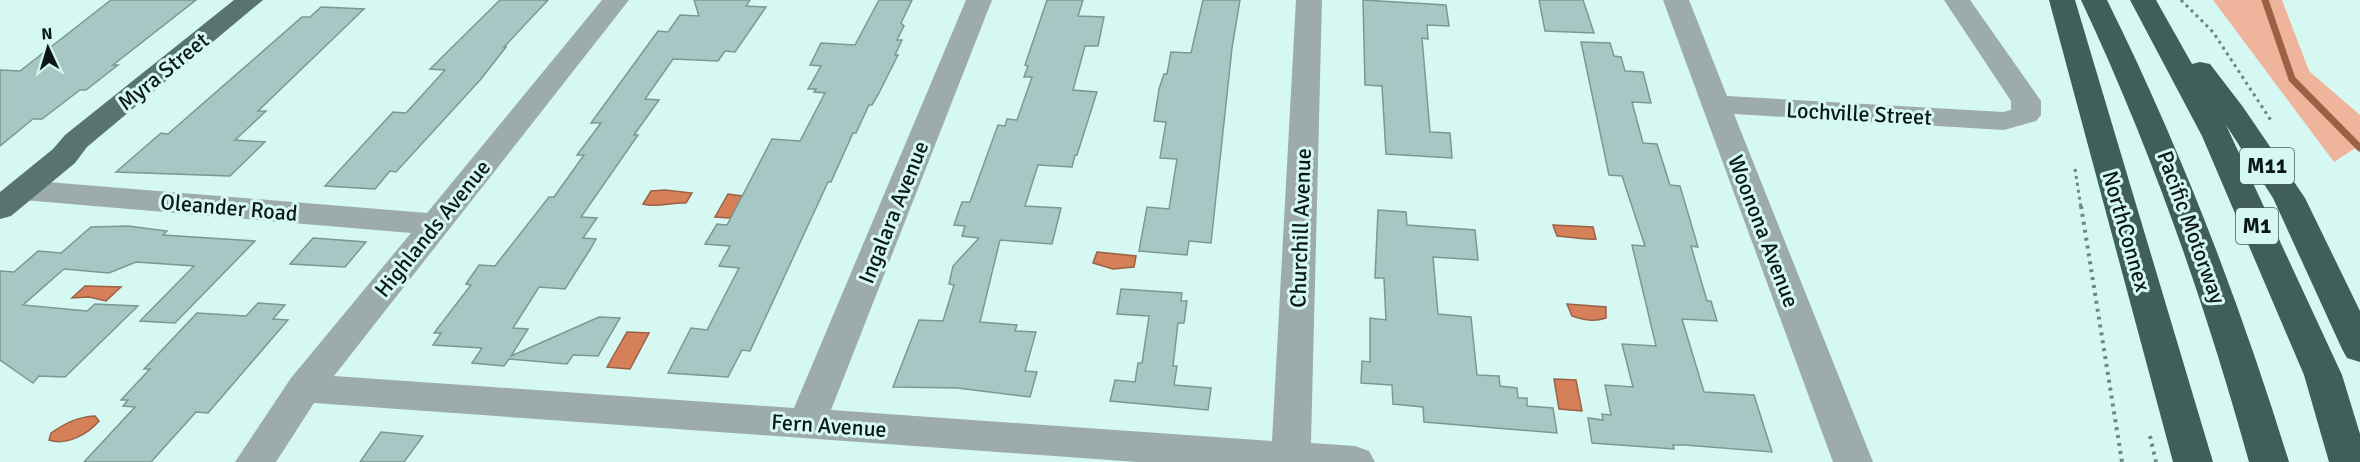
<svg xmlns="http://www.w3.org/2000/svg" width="2360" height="462" font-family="Signika,sans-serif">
<rect width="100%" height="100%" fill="#d5f8f3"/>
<!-- green -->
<path fill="#efb59c" d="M2213,0H2282L2309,71L2360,115V145L2334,162Z"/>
<!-- water -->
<g fill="#d68059" stroke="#996145" stroke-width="1.5">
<path d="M665,190L692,193L686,203C671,202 657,208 643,204L651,191Z"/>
<path d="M728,194L743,196L739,202L740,210L729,218L715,217Z"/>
<path d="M1553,225L1593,227L1596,239C1588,240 1566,237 1557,236Z"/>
<path d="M1097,252L1136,256L1134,267L1113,269L1093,263Z"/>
<path d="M85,286L121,287L106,301L89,297L72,298Z"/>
<path d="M1567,304L1606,307V318C1594,322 1584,320 1572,316Z"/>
<path d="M627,332L649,333L630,369L607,367Z"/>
<path d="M1554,379L1576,380L1582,411L1559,409Z"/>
<path d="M95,416L99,421C88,434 67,446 49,440L51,433C66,423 77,417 95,416Z"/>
</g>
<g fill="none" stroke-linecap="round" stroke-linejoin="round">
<!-- stream -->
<path stroke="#996145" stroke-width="7" d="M2265,0L2292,79L2360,148"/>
</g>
<!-- building -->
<g fill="#a6c7c3" stroke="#799995" stroke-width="1.5">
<path d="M111,0H196L113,65H118L86,90H80L42,119H33L0,146V70L20,71Z"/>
<path d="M500,0H548L504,47H506L481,79L396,172L390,171L375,189L325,186L393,112L406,113L445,70L430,69Z"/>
<path d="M694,0H750L746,6L766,7L735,52L725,51L718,61L673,59L645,99L659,100L634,135H638L581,217L597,218L583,238L596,239L591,248L565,289L539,287L513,328L528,329L511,356L599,317L620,318L598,356L573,355L567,364L509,359L504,366L472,363L482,348L433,345L441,333H434L471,285L466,284L479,265L495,266L549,197H554L584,155H577L601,123H591L658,31L668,32L680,15L699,16Z"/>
<path d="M879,0H912L901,23L904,26L897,40H902L895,55H898L879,93L872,105H869L856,133H853L831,182H828L750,351L742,350L728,377L668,373L691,328L707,330L739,268L719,266L730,246L705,244L717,224L727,225L772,139L800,141L825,93L814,92L816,89H808L821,66L810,65L821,43L855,45Z"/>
<path d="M1047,0H1083L1078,16L1104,17L1098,46H1085L1073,90L1097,92L1077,155H1075L1072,167L1038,165L1025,206L1061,208L1052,244L1000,240L980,322L1017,325L1015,331L1036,332L1025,371L1037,372L1030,397L957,388L893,387L919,320L943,321L954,285L949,284L953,266L979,238L962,236L965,226L954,225L962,202H970L998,125L1005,126L1007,119L1017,120L1032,77H1024L1028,66L1025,65Z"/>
<path d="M1203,0H1240L1232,48L1211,243L1189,241L1187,255L1139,251L1147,207L1169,209L1177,159L1160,158L1166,122L1154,121L1159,89L1164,74H1167L1171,52L1191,53Z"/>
<path d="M1363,0L1446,5L1449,26L1427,25L1428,39L1422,38L1430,132L1450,133L1452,158L1386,154L1382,86L1365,85Z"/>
<path d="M1539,0H1583L1594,33L1545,31Z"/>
<path d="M321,7L364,9L258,111H266L235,140L265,142L230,176L116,172L161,133L168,134L302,17H310Z"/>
<path d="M1581,42L1610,43L1614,56L1621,57L1625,71L1643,72L1651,103L1632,102L1643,143L1657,144L1670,185L1680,186L1698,247L1691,246L1707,301H1711L1717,321L1682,319L1704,392L1754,395L1772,452L1685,445H1673L1674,449L1592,443L1588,418L1603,420L1602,414L1611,415L1605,385L1633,387L1622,344L1656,346L1632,245L1645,246L1622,176L1609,175Z"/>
<path d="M1378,210L1406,212L1407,225L1475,230L1478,260L1433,257L1438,314L1471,317L1477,375L1499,376L1500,386L1517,388L1518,398H1527V406L1553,408L1557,433L1424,422L1423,407L1393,404L1392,385L1361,383L1362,361L1370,362V318L1386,320L1384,278H1375Z"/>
<path d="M128,226L167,231L163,235L255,241L175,323L140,321L194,266L136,262L109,273L64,269L23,305L87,311L95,304L138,306L65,377L39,376L33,383L0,360V271L14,272L38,251L61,253L91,227Z"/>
<path d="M313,238L366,242L345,267L290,264Z"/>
<path d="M1121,289L1182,293L1181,301H1187L1184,323H1178L1173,366H1177L1174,385L1211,388L1208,410L1110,401L1115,380L1135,382L1138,363H1142L1149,316L1117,314Z"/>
<path d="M258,303L285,305L273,319L288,320L208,413L196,412L151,462H84L135,407L123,406L128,400H121L150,369H144L197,313L246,316Z"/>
<path d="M381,432L423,436L404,462H360Z"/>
</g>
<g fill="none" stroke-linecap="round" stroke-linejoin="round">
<!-- path-far1 -->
<g stroke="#6f8683" stroke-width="3" stroke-dasharray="3 4" stroke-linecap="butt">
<path d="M2181,0L2213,32L2272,122"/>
<path d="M2075,169L2081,208"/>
</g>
<!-- path -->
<g stroke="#6f8683" stroke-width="4" stroke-dasharray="3 5" stroke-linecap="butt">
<path d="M2081,206L2122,462"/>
<path d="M2150,436L2156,462"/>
</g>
<!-- minor -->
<g fill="#9dabaa" fill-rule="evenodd">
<path d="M602,0H629L334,376L794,408L966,0H992L831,410L1272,441L1296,0H1322L1311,443L1355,446L1369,451L1375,462H1137L314,403L276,462H235L291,378L411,233L23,200L12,197L7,190L12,183L23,180L427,213Z"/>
<path d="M1663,0H1689L1727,96L2003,112L2011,110V101L1944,0H1970L2041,101V115L2036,121L2004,130L1734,114L1873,462H1833Z"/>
</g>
<!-- major -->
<path fill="#597370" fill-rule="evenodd" d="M234,0H263L87,147L75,163L11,216L0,219V192L53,149L65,135Z"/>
<!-- highway -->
<g fill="#405f5b" fill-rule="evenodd">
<path d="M2049,0H2075L2213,462H2173Z"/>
<path d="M2081,0H2107C2181,149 2240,303 2289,462H2249C2205,303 2151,149 2081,0Z"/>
<path d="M2130,0H2156L2192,64L2200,62L2210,64L2243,107L2305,198L2360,311V362L2347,358L2342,349L2273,198L2226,125L2342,375L2360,434V462H2329L2304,375L2202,136Z"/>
</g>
</g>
<g text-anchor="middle" stroke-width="6" stroke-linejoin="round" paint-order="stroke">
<!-- shield labels -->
<g fill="#d5f8f3" stroke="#485b59" stroke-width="1.5">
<rect x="2240" y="148" width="54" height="36" rx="4.5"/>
<rect x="2236" y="208" width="42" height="36" rx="4.5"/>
</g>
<g font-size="21" font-weight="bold" fill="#0b1817">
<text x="2267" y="173">M11</text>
<text x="2257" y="233">M1</text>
</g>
<!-- street labels -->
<g font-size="22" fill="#0b1817" stroke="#d5f8f3">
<text transform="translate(163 71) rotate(-39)" y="8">Myra Street</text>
<text transform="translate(1859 113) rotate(3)" y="8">Lochville Street</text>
<text transform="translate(229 207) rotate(5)" y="8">Oleander Road</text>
<text transform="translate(893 212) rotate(-68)" y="8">Ingalara Avenue</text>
<text transform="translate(2192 227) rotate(70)" y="8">Pacific Motorway</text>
<text transform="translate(432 228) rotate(-51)" y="8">Highlands Avenue</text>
<text transform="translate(1300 228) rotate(-88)" y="8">Churchill Avenue</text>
<text transform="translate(1764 231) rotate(69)" y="8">Woonona Avenue</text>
<text transform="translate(2127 231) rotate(74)" y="8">NorthConnex</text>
<text transform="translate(829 425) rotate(4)" y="8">Fern Avenue</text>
</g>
</g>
<!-- north arrow -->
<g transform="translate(48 48) rotate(356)" stroke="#d5f8f3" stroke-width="4.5" paint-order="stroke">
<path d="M0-4.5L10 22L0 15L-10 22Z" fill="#0b1817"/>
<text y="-9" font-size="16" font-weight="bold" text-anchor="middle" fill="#0b1817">N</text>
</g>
</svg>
